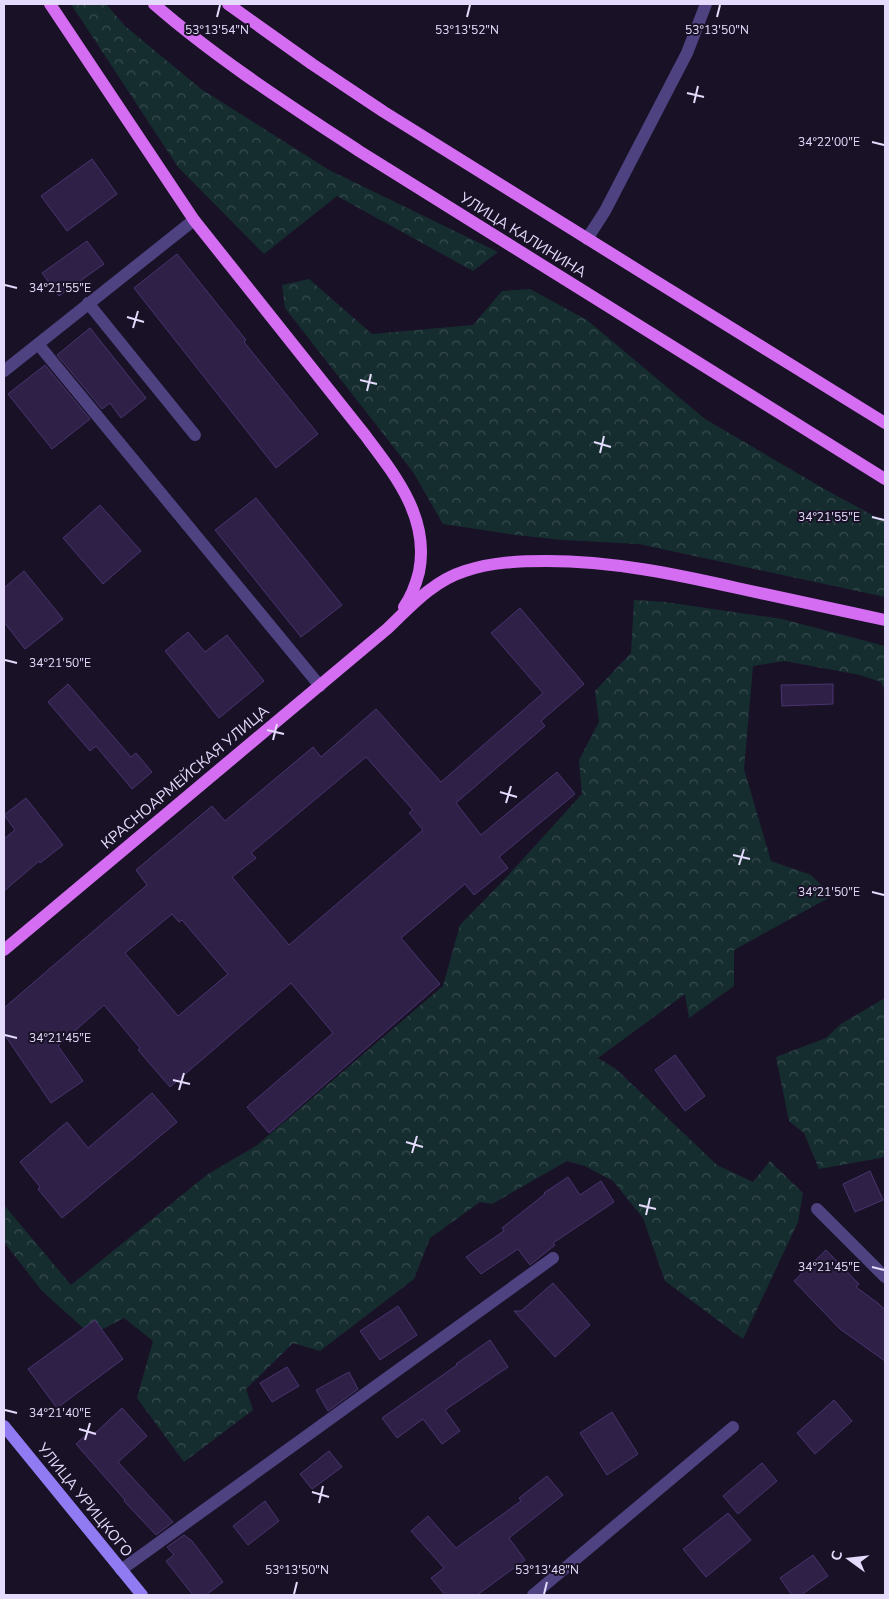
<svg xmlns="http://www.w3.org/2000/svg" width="889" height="1599" font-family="'Nunito Sans',sans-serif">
<defs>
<pattern id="forest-crowns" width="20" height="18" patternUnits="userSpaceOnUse" patternTransform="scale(1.25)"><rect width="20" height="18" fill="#162d30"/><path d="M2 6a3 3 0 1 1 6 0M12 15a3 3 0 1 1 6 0" fill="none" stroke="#384b4f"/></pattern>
</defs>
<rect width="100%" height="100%" fill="#191227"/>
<!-- forest -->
<g fill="url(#forest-crowns)">
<path d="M71,4H106L125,26L201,89L329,170L498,252L473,271L337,196L264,254L178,167Z"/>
<path d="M309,279L372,334L473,325L502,291L530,289L587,320L705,419L826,490L885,522V597L639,544L562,540L516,535L443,524L413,472L285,308L282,285Z"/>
<path d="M634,600L665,602L782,619L885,646V691L881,682L860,675L785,661L753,666L744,769L771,861L811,875L832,896L734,950V986L689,1018L685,994L598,1058L616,1069L717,1165L753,1182L770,1161L803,1193L798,1222L743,1339L665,1281L643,1218L613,1181L585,1166L567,1161L492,1204L480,1202L430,1238L414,1279L320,1351L293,1343L246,1389L253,1410L184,1462L137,1398L153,1341L124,1318L91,1335L42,1291L4,1242V1205L71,1285L208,1174L256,1146L443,986L460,925L503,881L582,794L579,760L599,722L595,691L631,653Z"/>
<path d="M885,998V1156L880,1158L819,1169L804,1133L789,1121L776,1057L826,1038L841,1024Z"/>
</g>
<!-- building -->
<g fill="#2e2046" stroke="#493470" fill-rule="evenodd">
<path d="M92,159L117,194L67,231L41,196Z"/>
<path d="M87,241L104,264L59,296L42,273Z"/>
<path d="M177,254L246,340L244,342L318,434L276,468L134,288Z"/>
<path d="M90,328L146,398L121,418L110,403L102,409L57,355Z"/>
<path d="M45,365L90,419L52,449L8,394Z"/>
<path d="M256,498L342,605L301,637L215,530Z"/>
<path d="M100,505L141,551L103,584L63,538Z"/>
<path d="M24,571L63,619L25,649L4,622V588Z"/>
<path d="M520,608L584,684L541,721L545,726L456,803L481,835L557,772L575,794L499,857L508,868L474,895L465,884L401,938L440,984L269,1133L247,1107L333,1033L291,983L170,1087L138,1050L140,1048L104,1005L58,1046L83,1081L51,1103L4,1034V1008L147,885L136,870L212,806L225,821L313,747L321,757L376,709L441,782L543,693L491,633ZM366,757L413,810L409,813L423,830L289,945L232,877L256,858L251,853ZM172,914L179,922L182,920L228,974L178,1016L125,953Z"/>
<path d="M188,632L205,652L227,635L264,681L219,718L165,651Z"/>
<path d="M68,684L131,757L136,753L152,772L132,789L96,746L90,751L48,702Z"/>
<path d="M833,684V704L782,706L781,685Z"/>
<path d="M26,798L63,845L40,863L39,861L4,891V839L15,830L4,815Z"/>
<path d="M675,1055L705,1096L685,1111L655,1070Z"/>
<path d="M152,1093L177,1122L62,1218L38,1189L40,1187L20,1162L67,1122L88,1148Z"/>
<path d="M870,1171L883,1200L855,1212L843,1184Z"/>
<path d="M568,1177L580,1195L601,1181L614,1202L553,1243L555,1245L530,1265L518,1249L481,1274L466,1257L504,1231L502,1228L545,1194L544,1193Z"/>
<path d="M826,1250L859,1284L856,1287L879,1304L885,1310V1361L840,1329L794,1281Z"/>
<path d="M553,1283L590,1325L555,1357L514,1311H521Z"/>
<path d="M398,1306L417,1335L380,1360L360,1331Z"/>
<path d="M95,1320L123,1359L57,1408L28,1369Z"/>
<path d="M490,1340L508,1367L445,1410L460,1431L442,1444L423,1419L397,1438L382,1418L457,1365L456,1364Z"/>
<path d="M287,1367L299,1386L272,1402L260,1383Z"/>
<path d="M349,1372L358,1389L328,1411L316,1390Z"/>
<path d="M834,1400L852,1421L815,1454L797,1433Z"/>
<path d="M122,1408L147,1436L118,1462L173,1522L156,1535L124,1501L125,1500L76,1444L90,1431L93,1435Z"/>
<path d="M612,1412L638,1454L607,1475L580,1433Z"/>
<path d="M329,1451L342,1467L312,1489L300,1474Z"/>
<path d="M762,1463L777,1481L738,1514L723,1496Z"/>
<path d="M547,1476L563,1495L509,1538L525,1560L477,1595H445L431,1578L444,1568L411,1531L428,1516L456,1548L521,1501L519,1498Z"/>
<path d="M265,1501L279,1521L248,1545L233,1526Z"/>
<path d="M728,1513L751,1540L706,1577L683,1549Z"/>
<path d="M184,1535L192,1541L223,1582L206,1595H193L166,1561L174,1555L167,1547Z"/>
<path d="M813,1555L828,1576L801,1595H792L780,1578Z"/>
</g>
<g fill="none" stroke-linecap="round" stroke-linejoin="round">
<!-- lane -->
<g stroke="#4e4281" stroke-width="12">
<path d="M587,239L605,211L687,53L706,4"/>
<path d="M88,303L195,435"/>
<path d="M38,344L320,686"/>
</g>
<!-- street -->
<g stroke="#4e4281" stroke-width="12">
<path d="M4,371L194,220"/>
<path d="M817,1209L885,1277"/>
<path d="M121,1570L553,1258"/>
<path d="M533,1595L733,1427"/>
</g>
<!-- secondary -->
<path stroke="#917bf3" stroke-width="12" d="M4,1426L142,1595"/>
<!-- primary -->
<g stroke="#d46df1" stroke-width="12">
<path d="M50,4L194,220L365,435C395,475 430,518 419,572C416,584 411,597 404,607"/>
<path d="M154,4C217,59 289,105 359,151L885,479"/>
<path d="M228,4L312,64L384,112L649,277L885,423"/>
<path d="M4,950L387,629C411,606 433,581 465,571C492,562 519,561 547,561C612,561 675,574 737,588C787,599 836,609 885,620"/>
</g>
</g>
<!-- ticks -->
<path fill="none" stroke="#e4dbfc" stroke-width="2" d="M217,17L220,5M467,17L470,5M717,17L720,5M687,93L704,97M694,103L698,86M872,142L884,145M5,285L17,288M127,317L144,322M133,328L138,311M360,380L377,384M367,391L371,374M594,442L611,447M600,453L604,436M872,517L884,520M5,660L17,663M267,730L284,734M273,740L277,724M500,792L517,797M506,803L511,786M733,855L750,859M739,865L744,849M872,892L884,895M5,1035L17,1038M173,1080L190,1084M179,1090L184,1073M406,1142L423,1147M412,1153L417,1136M639,1205L656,1209M646,1215L650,1198M872,1267L884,1270M5,1410L17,1413M79,1429L96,1434M85,1440L90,1423M312,1492L329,1497M319,1503L323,1486M294,1594L297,1582M544,1594L547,1582"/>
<g text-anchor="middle" stroke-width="4" stroke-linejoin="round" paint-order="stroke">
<!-- street labels -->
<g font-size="15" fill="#e4dbfc" stroke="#191227">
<text transform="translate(523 235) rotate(32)" y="5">УЛИЦА КАЛИНИНА</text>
<text transform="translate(185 777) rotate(-40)" y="5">КРАСНОАРМЕЙСКАЯ УЛИЦА</text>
<text transform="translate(85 1500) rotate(51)" y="5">УЛИЦА УРИЦКОГО</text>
</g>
</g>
<g font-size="12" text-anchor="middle" fill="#e4dbfc" stroke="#191227" stroke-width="4" stroke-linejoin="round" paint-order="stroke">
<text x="467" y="34">53°13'52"N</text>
<text x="717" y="34">53°13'50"N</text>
<text x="217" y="34">53°13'54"N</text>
<text x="829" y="146">34°22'00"E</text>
<text x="60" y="292">34°21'55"E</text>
<text x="829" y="521">34°21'55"E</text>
<text x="60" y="667">34°21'50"E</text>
<text x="829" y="896">34°21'50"E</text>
<text x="60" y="1042">34°21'45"E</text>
<text x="829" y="1271">34°21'45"E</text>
<text x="60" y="1417">34°21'40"E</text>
<text x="297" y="1574">53°13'50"N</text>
<text x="547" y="1574">53°13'48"N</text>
</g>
<!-- border -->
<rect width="889" height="1599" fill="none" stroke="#e4dbfc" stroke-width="10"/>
<!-- north arrow -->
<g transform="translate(849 1559) rotate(285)" stroke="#191227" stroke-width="4" paint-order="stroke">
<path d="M0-4L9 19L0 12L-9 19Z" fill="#e4dbfc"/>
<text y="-8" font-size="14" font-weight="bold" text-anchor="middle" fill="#e4dbfc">С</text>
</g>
</svg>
